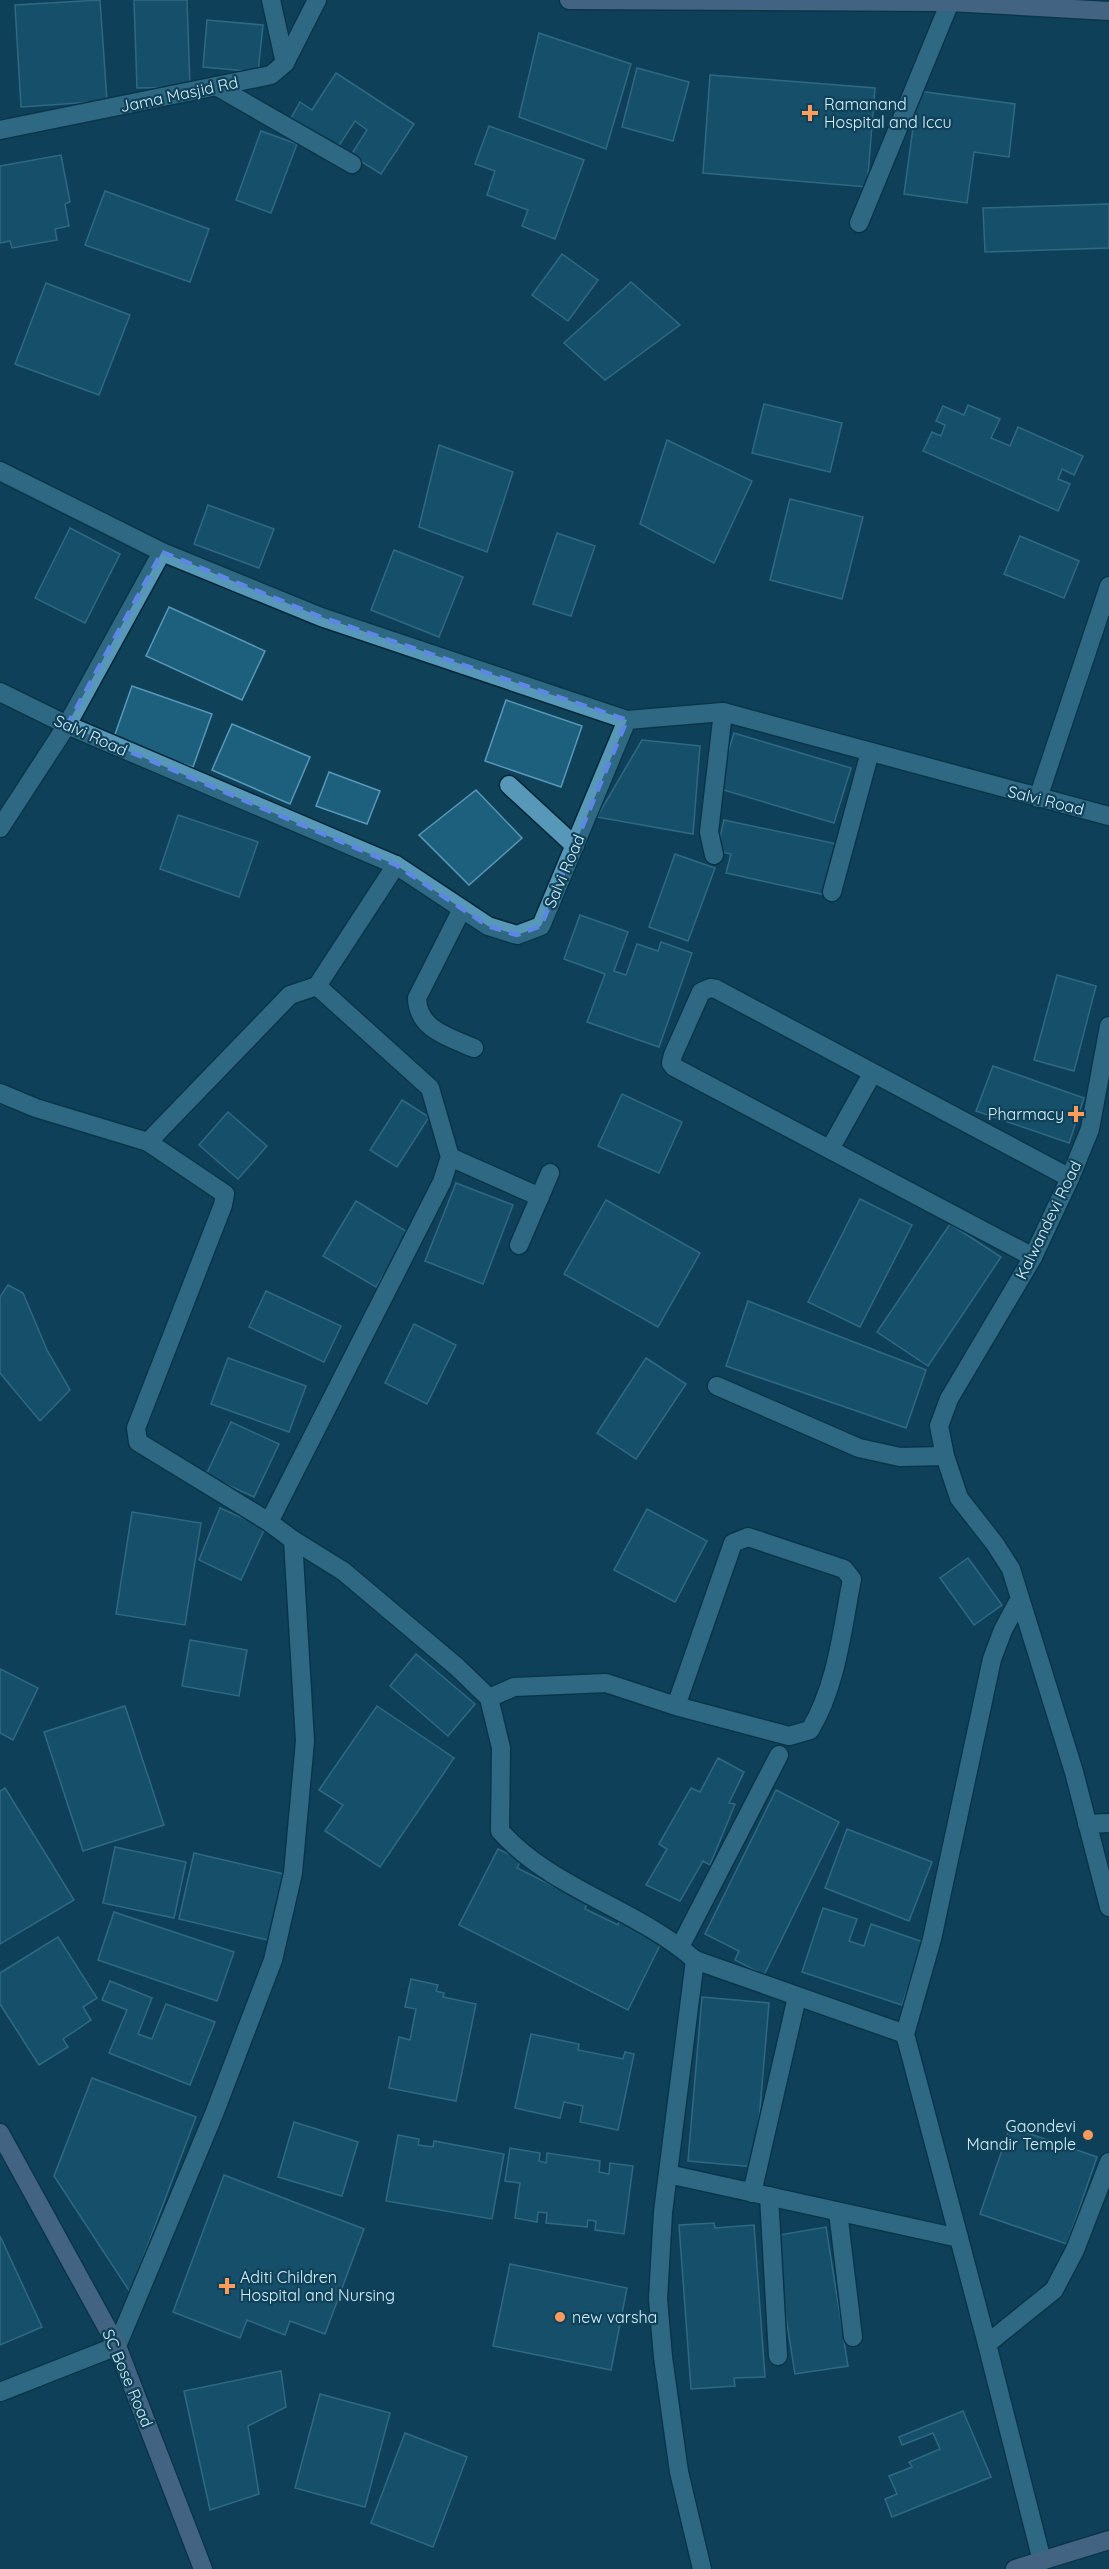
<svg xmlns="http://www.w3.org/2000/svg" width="1109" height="2569" font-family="Quicksand,sans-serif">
<rect width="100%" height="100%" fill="#0f4259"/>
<!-- building -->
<g fill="#1d607d" stroke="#5897b7" stroke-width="1.5">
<path d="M100,0L107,101L21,107L15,5Z"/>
<path d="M134,0H187L190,87L137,88Z"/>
<path d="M207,20L263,25L258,72L203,67Z"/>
<path d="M539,33L631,64L606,149L519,117Z"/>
<path d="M637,68L689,82L673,141L622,127Z"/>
<path d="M336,73L414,124L381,174L351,155L367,130L355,121L338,147L291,118L300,102L312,110Z"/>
<path d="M710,75L875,88L867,187L703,173Z"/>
<path d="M918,91L1015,104L1009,157L974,152L967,203L904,194Z"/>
<path d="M489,126L584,160L555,239L522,226L528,210L487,195L495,171L475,164Z"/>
<path d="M261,131L297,144L271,213L236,200Z"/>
<path d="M61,155L70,202L65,204L69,226L55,229L57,240L12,248L10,241L0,243V166Z"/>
<path d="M105,191L209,229L190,282L85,245Z"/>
<path d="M1109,204V248L985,252L983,208Z"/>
<path d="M562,254L598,280L568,321L532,295Z"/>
<path d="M631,282L680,325L605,380L564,343Z"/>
<path d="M46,283L130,315L99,395L15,364Z"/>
<path d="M764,404L842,423L830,472L752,453Z"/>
<path d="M968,405L1000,419L991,438L1010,446L1018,427L1083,456L1074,475L1062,469L1058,479L1070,484L1058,511L923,451L932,432L941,436L945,425L936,421L943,406L964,415Z"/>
<path d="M667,440L752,481L714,563L640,524Z"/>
<path d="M439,445L513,472L487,552L419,527Z"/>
<path d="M790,499L863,517L842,599L770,580Z"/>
<path d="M208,505L274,529L259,568L194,544Z"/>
<path d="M70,528L120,554L85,623L35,598Z"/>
<path d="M557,533L595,546L571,616L533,604Z"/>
<path d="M1020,536L1079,561L1064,598L1004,574Z"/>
<path d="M394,550L463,577L439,637L371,610Z"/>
<path d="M169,607L265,651L242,700L146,656Z"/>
<path d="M132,686L212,714L193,767L113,740Z"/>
<path d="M506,700L582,726L561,787L485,761Z"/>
<path d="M232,724L310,757L290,804L212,770Z"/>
<path d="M734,733L851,768L834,823L717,788Z"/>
<path d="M642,740L700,746L693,834L597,817Z"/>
<path d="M329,772L380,791L367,824L316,806Z"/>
<path d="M476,790L522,838L469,885L419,835Z"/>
<path d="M178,815L258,842L239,897L160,869Z"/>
<path d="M724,820L837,844L826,895L726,873L731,854L717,851Z"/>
<path d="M675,854L715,868L688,941L649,927Z"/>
<path d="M580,915L628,932L614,971L626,975L637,944L658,951L661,942L692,953L659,1047L587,1022L605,974L564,959Z"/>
<path d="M1057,975L1096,986L1074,1071L1034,1060Z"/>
<path d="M993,1066L1084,1098L1069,1143L976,1111Z"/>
<path d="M622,1094L682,1122L659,1173L598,1146Z"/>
<path d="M402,1100L429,1117L397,1167L370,1150Z"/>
<path d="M228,1112L267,1146L238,1179L199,1145Z"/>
<path d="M456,1183L513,1205L483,1284L425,1261Z"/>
<path d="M860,1199L912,1225L860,1327L808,1302Z"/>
<path d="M606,1200L700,1253L658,1327L564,1274Z"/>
<path d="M356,1201L409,1233L376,1287L323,1256Z"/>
<path d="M950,1224L1001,1257L928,1366L877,1332Z"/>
<path d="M8,1285L23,1293L47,1350L70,1390L40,1421L0,1373V1297Z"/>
<path d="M266,1291L341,1326L324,1362L249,1327Z"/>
<path d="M748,1301L926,1370L906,1428L726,1366Z"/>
<path d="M414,1324L456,1345L427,1404L385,1383Z"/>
<path d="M228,1358L306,1386L289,1432L211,1404Z"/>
<path d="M646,1358L686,1384L636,1459L597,1433Z"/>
<path d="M231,1422L279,1444L254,1497L206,1475Z"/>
<path d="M220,1508L265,1528L241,1580L199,1560Z"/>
<path d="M647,1509L707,1541L675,1602L614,1570Z"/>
<path d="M132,1512L201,1523L185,1625L116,1614Z"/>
<path d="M968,1558L1002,1605L974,1625L940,1578Z"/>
<path d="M190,1640L247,1650L239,1696L182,1686Z"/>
<path d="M416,1654L475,1704L448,1736L390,1686Z"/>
<path d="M0,1669L38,1688L13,1740L0,1733Z"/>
<path d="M125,1706L164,1825L83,1851L44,1732Z"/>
<path d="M377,1706L454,1758L380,1867L325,1831L343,1805L319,1790Z"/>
<path d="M718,1758L744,1772L729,1803L735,1804L710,1865L703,1861L680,1901L646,1885L667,1849L659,1844L691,1788L700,1792Z"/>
<path d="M5,1788L74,1900L0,1944V1791Z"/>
<path d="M776,1790L839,1822L764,1975L735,1960L739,1951L705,1934Z"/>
<path d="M847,1829L932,1862L909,1921L825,1888Z"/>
<path d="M115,1847L186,1862L174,1918L103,1903Z"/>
<path d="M498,1849L521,1860L517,1868L587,1903L585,1909L618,1925L620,1919L662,1941L628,2010L459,1925Z"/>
<path d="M194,1853L284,1874L268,1940L179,1919Z"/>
<path d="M823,1908L857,1919L849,1941L864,1946L871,1924L923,1942L902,2005L802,1972Z"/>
<path d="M114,1912L234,1952L217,2001L98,1960Z"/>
<path d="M58,1937L97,1998L83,2007L91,2020L63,2039L68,2047L39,2065L0,2004V1973Z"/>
<path d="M411,1979L438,1985L436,1991L444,1993L443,1997L476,2004L456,2101L389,2088L399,2037L410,2040L416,2009L405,2007Z"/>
<path d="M110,1981L152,1998L138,2034L152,2039L166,2004L215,2022L190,2085L109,2053L127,2010L102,2000Z"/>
<path d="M702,1997L769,2003L755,2167L688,2161Z"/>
<path d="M531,2034L579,2044L578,2050L623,2059L625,2052L634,2054L618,2130L580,2122L583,2106L564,2102L560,2118L515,2108Z"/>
<path d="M92,2078L196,2117L130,2292L54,2176Z"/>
<path d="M294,2122L358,2142L342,2196L278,2177Z"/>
<path d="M1010,2127L1097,2157L1067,2244L980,2214Z"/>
<path d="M398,2135L419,2139L418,2145L433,2147L434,2141L504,2154L492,2219L386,2201Z"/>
<path d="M510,2148L540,2153L539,2161L546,2163L547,2153L600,2161L599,2172L609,2174L610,2163L633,2166L624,2234L595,2230L596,2221L588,2220L587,2227L546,2223L547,2213L538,2212L537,2222L515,2218L520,2183L505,2181Z"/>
<path d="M224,2175L364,2229L325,2334L290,2321L285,2335L247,2320L240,2338L173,2312Z"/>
<path d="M714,2223L715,2228L754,2225L765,2377L734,2378L735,2386L691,2389L679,2225Z"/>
<path d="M826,2227L848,2366L795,2374L773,2236Z"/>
<path d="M0,2236L42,2327L0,2345Z"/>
<path d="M510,2264L627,2288L611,2370L493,2346Z"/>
<path d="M281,2371L286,2407L248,2426L259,2494L210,2510L184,2391Z"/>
<path d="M320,2394L390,2413L365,2507L295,2488Z"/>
<path d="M963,2411L991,2477L892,2517L885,2499L897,2494L889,2476L912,2467L909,2462L940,2449L933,2433L902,2445L899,2437Z"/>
<path d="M405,2433L467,2457L433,2547L371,2523Z"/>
</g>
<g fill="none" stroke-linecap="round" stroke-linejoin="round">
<!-- street casing -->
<g stroke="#042737" stroke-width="21">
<g id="street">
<path d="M271,0L285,63"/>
<path d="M216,86L352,164"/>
<path d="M0,130L271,75L285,63L317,0"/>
<path d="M859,223L950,2"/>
<path d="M0,471L162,552L321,617L627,720"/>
<path d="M0,692L67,725L396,865L488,926L517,935L541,926L627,720L723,712L1109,816"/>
<path d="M509,785L575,846"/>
<path d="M1038,798L1109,586"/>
<path d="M0,828L67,725L162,552"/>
<path d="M714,855L709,832L723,712"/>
<path d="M832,892L870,752"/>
<path d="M462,909L417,998C418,1030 449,1037 474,1048"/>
<path d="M1109,1026L1090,1129L1070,1178L1033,1257L949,1399L939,1426L945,1456L959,1498L995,1544L1011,1569L1074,1772L1109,1907"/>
<path d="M0,1093L36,1108L148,1142L225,1194L223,1205L136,1428L138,1442L269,1522L293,1540L343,1571L457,1667L489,1698L501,1748L500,1831C553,1890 636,1908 695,1960L905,2034"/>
<path d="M148,1142L290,995L317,986L396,865"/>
<path d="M830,1149L872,1074"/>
<path d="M450,1157L540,1197"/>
<path d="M519,1245L550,1173"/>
<path d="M1033,1257L674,1067L671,1063L673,1055L701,992L710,988L716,989L1070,1178"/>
<path d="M717,1386L859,1448L900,1457L945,1456"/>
<path d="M269,1522L442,1182L450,1157L430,1088L317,986"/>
<path d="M489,1698L514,1687L606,1683L676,1706L789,1736L810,1730C837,1685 842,1630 852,1579L844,1569L748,1537L733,1543L676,1706"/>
<path d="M1087,1824L1109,1823"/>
<path d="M680,1947L779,1755"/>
<path d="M695,1960L663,2212L658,2299L663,2357L679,2472L702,2569"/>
<path d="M668,2174L959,2238"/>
<path d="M752,2193L797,1997"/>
<path d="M769,2196L778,2356"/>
<path d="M838,2212L853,2337"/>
<path d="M987,2344L905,2034L932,1939L992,1659L1003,1630L1019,1600"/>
<path d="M0,2392L117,2346L214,2114L273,1960L293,1873L305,1741L293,1540"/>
<path d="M1042,2561L987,2344L1054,2290L1075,2250L1109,2162"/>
</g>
</g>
<!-- secondary casing -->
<g stroke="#042737" stroke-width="21">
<g id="secondary">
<path d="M569,0L950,2L1109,11"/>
<path d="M0,2133L117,2346L203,2569"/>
<path d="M1015,2569L1109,2540"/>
</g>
</g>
<!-- street -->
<use href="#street" stroke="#5797b7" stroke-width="18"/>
<!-- secondary -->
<use href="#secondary" stroke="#838db4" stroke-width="18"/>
</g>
<!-- marked area -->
<path d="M0 0H1109V2569H0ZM162,552L321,617L627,720L541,926L517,935L488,926L396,865L67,725Z" fill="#0f4259" fill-opacity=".55" fill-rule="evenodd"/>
<path fill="none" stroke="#5e86e5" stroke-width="4.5" stroke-dasharray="12 8" stroke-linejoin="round" d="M162,552L321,617L627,720L541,926L517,935L488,926L396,865L67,725Z"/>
<!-- markers -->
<g fill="#ff9b5b" stroke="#0f4259" stroke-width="2">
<path d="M807 104h6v6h6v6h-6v6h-6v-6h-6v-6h6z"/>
<path d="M1073 1105h6v6h6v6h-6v6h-6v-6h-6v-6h6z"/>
<circle cx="1088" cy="2135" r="6"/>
<path d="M224 2277h6v6h6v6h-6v6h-6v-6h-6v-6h6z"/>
<circle cx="560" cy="2317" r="6"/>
</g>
<g text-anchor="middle" stroke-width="4.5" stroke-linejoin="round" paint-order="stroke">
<!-- street labels -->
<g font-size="16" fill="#d6effc" stroke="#0f4259">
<text transform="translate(179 94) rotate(-12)" y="6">Jama Masjid Rd</text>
<text transform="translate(91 735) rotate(24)" y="6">Salvi Road</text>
<text transform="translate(1046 800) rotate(14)" y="6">Salvi Road</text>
<text transform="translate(564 871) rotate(-67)" y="6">Salvi Road</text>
<text transform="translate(1048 1220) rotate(-64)" y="6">Kalwandevi Road</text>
<text transform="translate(128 2378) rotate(67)" y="6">SC Bose Road</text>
</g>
<!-- poi labels -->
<g font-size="16" fill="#d6effc" stroke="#0f4259" text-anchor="start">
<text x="824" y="110">Ramanand<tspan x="824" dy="18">Hospital and Iccu</tspan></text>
<text x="1064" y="1120" text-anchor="end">Pharmacy</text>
<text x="1076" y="2132" text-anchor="end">Gaondevi<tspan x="1076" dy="18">Mandir Temple</tspan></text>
<text x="240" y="2283">Aditi Children<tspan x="240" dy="18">Hospital and Nursing</tspan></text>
<text x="572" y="2323">new varsha</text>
</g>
</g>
</svg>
